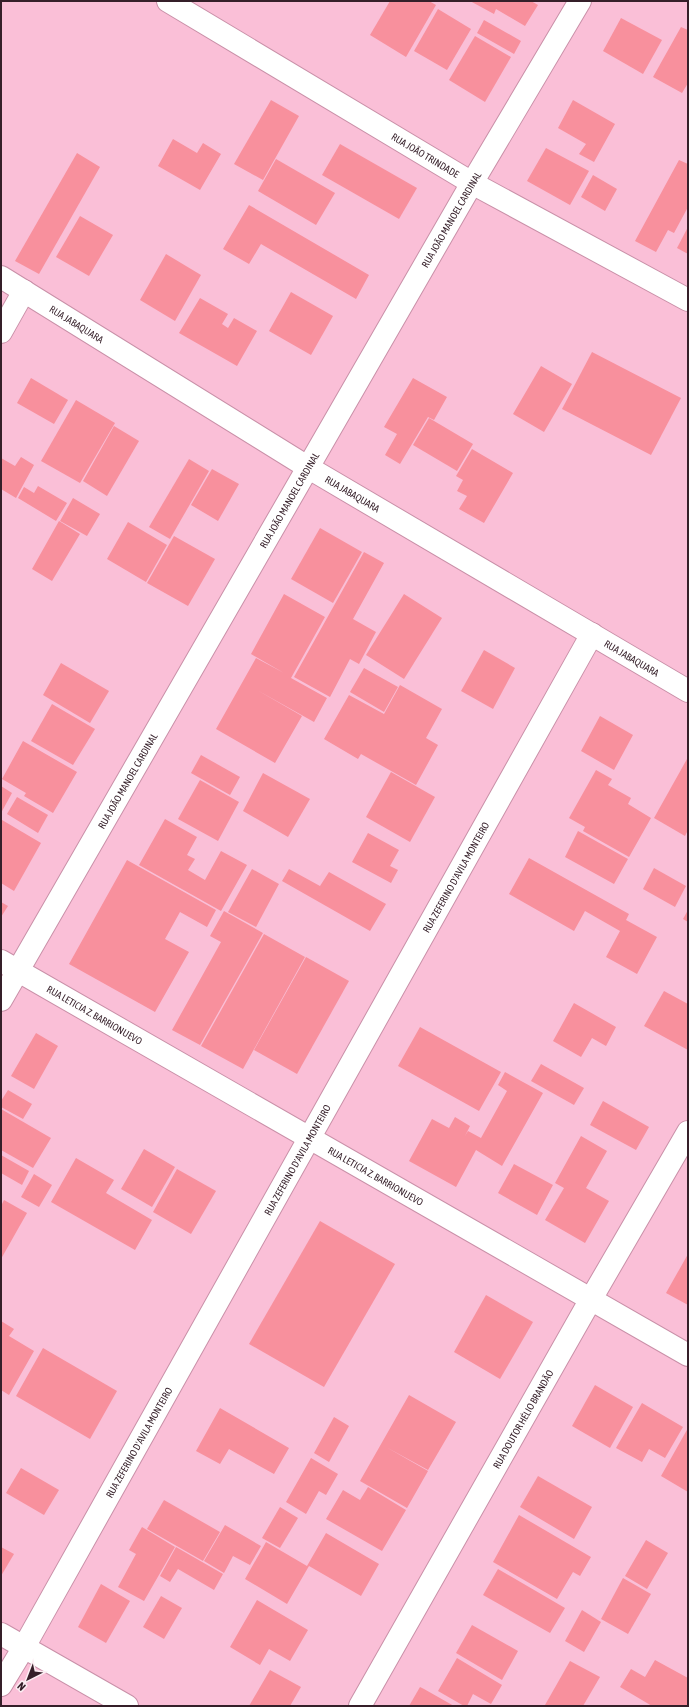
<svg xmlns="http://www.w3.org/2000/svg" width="689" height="1707" font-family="'Asap Condensed',sans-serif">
<rect width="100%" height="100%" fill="#fabfd7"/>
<!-- building -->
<g fill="#f8909d">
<path d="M390,1H429L436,5L406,57L370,35Z"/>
<path d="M470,1H531L538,5L525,26L496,9L494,14Z"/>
<path d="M438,9L471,29L447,70L414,51Z"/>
<path d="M621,18L662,40L643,74L603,51Z"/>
<path d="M484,20L521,41L514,54L477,33Z"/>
<path d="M681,27L688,30V83L682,93L653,77Z"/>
<path d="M475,36L511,57L485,102L449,80Z"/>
<path d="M271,100L299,116L263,180L234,164Z"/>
<path d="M573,100L615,124L594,162L579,154L586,144L558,128Z"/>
<path d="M173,139L197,153L203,143L221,154L200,190L158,166Z"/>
<path d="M340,144L417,188L399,219L322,175Z"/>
<path d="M546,148L589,171L570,205L527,181Z"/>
<path d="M77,153L100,167L39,274L15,261Z"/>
<path d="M276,159L335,193L316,225L258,191Z"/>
<path d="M679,160L688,164V207L674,233L668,230L656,252L635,241Z"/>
<path d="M593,175L617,189L605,211L581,197Z"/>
<path d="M249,205L369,275L356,299L261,244L249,264L223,249Z"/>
<path d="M80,216L113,235L89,276L56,257Z"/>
<path d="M688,227V254L677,248Z"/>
<path d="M166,254L201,275L175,321L140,300Z"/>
<path d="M291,292L333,316L311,355L269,331Z"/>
<path d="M200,298L228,314L222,324L228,328L234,318L257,331L237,366L179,333Z"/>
<path d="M592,352L681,398L651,455L562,409Z"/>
<path d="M541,366L572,384L544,432L513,414Z"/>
<path d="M31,378L68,400L54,424L17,403Z"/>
<path d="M413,378L447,397L434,420L428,417L400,464L385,455L397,434L384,427Z"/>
<path d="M76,400L115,423L80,483L41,461Z"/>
<path d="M429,418L473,444L457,471L413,445Z"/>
<path d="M114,426L139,441L107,496L83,481Z"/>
<path d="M472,449L513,473L484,523L459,509L467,496L457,491L463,480L456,476Z"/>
<path d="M21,457L34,465L16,498L1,489V458L15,466Z"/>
<path d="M189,459L209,471L170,539L149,527Z"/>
<path d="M212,469L239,484L218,521L191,505Z"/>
<path d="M38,486L67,503L56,521L18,498L24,487L34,493Z"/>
<path d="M73,498L100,514L87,536L60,521Z"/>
<path d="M59,521L80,534L52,581L32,569Z"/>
<path d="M128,522L167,545L146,582L107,559Z"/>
<path d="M320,528L362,552L333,603L291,579Z"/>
<path d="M174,536L215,559L188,606L147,583Z"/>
<path d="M364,552L384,563L353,619L376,632L359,664L350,659L330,697L294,677Z"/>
<path d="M284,594L325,617L291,678L327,698L314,722L257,690L302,716L275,763L216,729L256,658L284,673L251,654Z"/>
<path d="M404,594L442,618L404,679L366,655Z"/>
<path d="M484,650L515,668L493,709L461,691Z"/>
<path d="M61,663L109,691L90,723L43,695Z"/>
<path d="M364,668L398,687L384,712L350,692Z"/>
<path d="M400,685L442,709L426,738L438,745L416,785L361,754L358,759L324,739L349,695L384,714Z"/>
<path d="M52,704L95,729L73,765L31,741Z"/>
<path d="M600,716L633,735L614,770L581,751Z"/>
<path d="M23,741L77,772L53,813L24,796L26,793L2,779Z"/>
<path d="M201,755L240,777L230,795L191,773Z"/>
<path d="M687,759H688V830L685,836L654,818Z"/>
<path d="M596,770L612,779L608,785L631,798L628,804L651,818L629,857L583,831L585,827L569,818Z"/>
<path d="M391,772L435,797L410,842L366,817Z"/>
<path d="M263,773L310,799L288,837L243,811Z"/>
<path d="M200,780L239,802L218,841L178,819Z"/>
<path d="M1,786L12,793L1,813Z"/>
<path d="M17,797L48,815L38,833L7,814Z"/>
<path d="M165,819L197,837L187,855L195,859L188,870L205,880L221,851L247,865L221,911L139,865Z"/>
<path d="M2,820L41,843L14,891L1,883V822Z"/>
<path d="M578,831L628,859L614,884L565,857Z"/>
<path d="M368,833L399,850L390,866L398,870L391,883L352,862Z"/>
<path d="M529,858L629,914L626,920L657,937L637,974L606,957L620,931L585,911L574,931L509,894Z"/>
<path d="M127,860L216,910L207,927L180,912L165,939L189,952L155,1012L69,964Z"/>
<path d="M654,868L686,886L675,907L643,889Z"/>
<path d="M252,869L279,884L256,927L228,912Z"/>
<path d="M289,869L320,886L329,872L386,904L370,931L282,881Z"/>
<path d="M1,902L8,906L1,917Z"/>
<path d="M688,910V922L683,919Z"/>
<path d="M224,911L263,933L200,1045L172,1030L221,942L210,936Z"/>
<path d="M264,934L305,957L243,1069L201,1046Z"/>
<path d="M306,957L349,981L297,1074L254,1050Z"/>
<path d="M664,991L688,1004V1050L644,1026Z"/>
<path d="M574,1003L616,1027L606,1046L592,1038L581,1057L553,1041Z"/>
<path d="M420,1027L501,1072L479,1111L398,1066Z"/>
<path d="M36,1033L58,1046L34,1089L11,1076Z"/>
<path d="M541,1064L584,1088L574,1105L531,1081Z"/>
<path d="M505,1072L543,1093L502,1166L476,1150L456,1187L409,1161L432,1119L449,1128L455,1117L470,1126L465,1136L468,1131L481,1138L507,1091L498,1085Z"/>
<path d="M8,1090L32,1104L23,1119L1,1107V1101Z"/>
<path d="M603,1101L649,1127L636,1150L590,1125Z"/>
<path d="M1,1109L51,1138L33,1168L1,1150Z"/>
<path d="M581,1136L607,1151L586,1188L609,1201L585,1243L545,1220L564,1188L555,1183Z"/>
<path d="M144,1149L175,1167L152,1207L121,1189Z"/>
<path d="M1,1155L29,1171L22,1185L1,1173Z"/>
<path d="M76,1158L114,1180L106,1193L152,1220L135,1250L51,1202Z"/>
<path d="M514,1164L553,1185L537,1215L498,1193Z"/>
<path d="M177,1169L216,1191L191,1234L153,1212Z"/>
<path d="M34,1174L52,1185L39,1207L21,1197Z"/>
<path d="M4,1200L27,1213L1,1259V1206Z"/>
<path d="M320,1221L395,1264L324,1387L249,1344Z"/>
<path d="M688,1254V1305L666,1293Z"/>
<path d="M486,1295L533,1322L500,1379L454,1352Z"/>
<path d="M1,1321L14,1329L9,1336L34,1351L9,1395L1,1390Z"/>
<path d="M43,1348L117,1391L90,1439L16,1396Z"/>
<path d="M595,1385L633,1407L610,1448L572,1426Z"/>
<path d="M409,1395L456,1422L428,1470L386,1447L428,1471L407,1508L360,1481Z"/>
<path d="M642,1403L683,1427L665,1458L649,1449L642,1462L616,1448Z"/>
<path d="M220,1408L289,1448L274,1474L229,1449L220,1464L196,1451Z"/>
<path d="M334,1417L349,1426L329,1462L314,1453Z"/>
<path d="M688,1428V1492L661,1476Z"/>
<path d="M311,1458L338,1474L326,1495L319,1491L306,1514L286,1502Z"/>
<path d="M21,1468L59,1490L44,1515L6,1493Z"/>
<path d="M538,1476L592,1507L574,1539L520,1507Z"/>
<path d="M368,1487L406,1510L382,1551L326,1519L343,1490L360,1500Z"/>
<path d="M164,1500L220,1532L203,1561L147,1529Z"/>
<path d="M280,1507L298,1518L280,1548L262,1538Z"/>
<path d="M519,1515L591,1557L580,1576L573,1572L557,1599L493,1562Z"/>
<path d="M225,1525L261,1546L250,1565L233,1556L224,1573L204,1561Z"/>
<path d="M142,1527L175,1547L144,1601L118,1587L136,1554L129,1550Z"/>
<path d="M326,1533L379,1564L361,1596L309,1566L287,1604L245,1579L266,1542L307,1566Z"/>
<path d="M646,1540L668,1553L647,1589L625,1576Z"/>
<path d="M1,1547L14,1554L1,1576Z"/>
<path d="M176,1547L223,1574L214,1590L178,1569L170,1582L160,1576Z"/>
<path d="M498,1569L565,1608L550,1633L483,1595Z"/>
<path d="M623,1578L651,1594L628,1634L601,1619Z"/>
<path d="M101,1584L130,1601L106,1643L78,1627Z"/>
<path d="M161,1596L182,1608L164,1639L143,1627Z"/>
<path d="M257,1600L308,1630L290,1661L269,1649L260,1665L230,1647Z"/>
<path d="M582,1610L601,1622L584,1652L565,1641Z"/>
<path d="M472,1625L518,1651L502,1680L456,1653Z"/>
<path d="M457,1658L502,1685L491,1704L473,1694L467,1706H464L438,1691Z"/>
<path d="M655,1660L688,1678V1706H652L620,1687L631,1669L645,1677Z"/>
<path d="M570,1661L600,1677L583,1706H547L545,1705Z"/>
<path d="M270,1670L301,1687L290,1706H249Z"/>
<path d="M420,1687L424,1689L454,1706H409Z"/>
</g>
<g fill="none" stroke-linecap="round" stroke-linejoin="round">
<!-- minor casing -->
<g stroke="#c990a8" stroke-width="24">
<g id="minor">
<path id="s1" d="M168,1L472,183L688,300"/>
<path id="s2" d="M1,277L309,468L688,691"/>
<path d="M1,332L24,291"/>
<path id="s3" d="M1,961L688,1355"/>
<path id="s4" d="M1,1000L472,183L580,1"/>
<path d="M1,1634L127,1706"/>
<path id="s5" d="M1,1685L24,1647L592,634"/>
<path id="s6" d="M360,1706L591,1299L688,1132"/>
</g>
</g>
<!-- minor -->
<use href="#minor" stroke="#fff" stroke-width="22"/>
</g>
<g text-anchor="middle" stroke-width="3" stroke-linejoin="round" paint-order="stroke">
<!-- street labels -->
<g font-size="10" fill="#351f29" stroke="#fceff4">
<text dy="4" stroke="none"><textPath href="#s1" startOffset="300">RUA JOÃO TRINDADE</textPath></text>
<text dy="4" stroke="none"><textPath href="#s4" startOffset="901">RUA JOÃO MANOEL CARDINAL</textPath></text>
<text dy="4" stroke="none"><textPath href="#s2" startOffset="89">RUA JABAQUARA</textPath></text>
<text dy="4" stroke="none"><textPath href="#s2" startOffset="413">RUA JABAQUARA</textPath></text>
<text dy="4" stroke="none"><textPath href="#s4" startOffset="577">RUA JOÃO MANOEL CARDINAL</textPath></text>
<text dy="4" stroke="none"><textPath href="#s2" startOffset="737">RUA JABAQUARA</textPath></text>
<text dy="4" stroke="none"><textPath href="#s4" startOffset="253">RUA JOÃO MANOEL CARDINAL</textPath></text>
<text dy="4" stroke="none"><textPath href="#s5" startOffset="927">RUA ZEFERINO D'AVILA MONTEIRO</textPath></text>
<text dy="4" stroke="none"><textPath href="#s3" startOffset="108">RUA LETICIA Z. BARRIONUEVO</textPath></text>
<text dy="4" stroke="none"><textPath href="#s5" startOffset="603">RUA ZEFERINO D'AVILA MONTEIRO</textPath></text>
<text dy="4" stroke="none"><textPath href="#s3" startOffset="432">RUA LETICIA Z. BARRIONUEVO</textPath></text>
<text dy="4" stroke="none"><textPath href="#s6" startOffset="330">RUA DOUTOR HÉLIO BRANDÃO</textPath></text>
<text dy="4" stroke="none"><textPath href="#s5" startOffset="279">RUA ZEFERINO D'AVILA MONTEIRO</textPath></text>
</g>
</g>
<!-- border -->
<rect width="689" height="1707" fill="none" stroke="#351f29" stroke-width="4"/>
<!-- north arrow -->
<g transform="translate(28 1679) rotate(222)" stroke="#fceff4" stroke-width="3" paint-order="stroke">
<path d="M0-3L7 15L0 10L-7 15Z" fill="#351f29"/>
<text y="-6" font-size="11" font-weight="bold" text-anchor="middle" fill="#351f29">N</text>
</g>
</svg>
